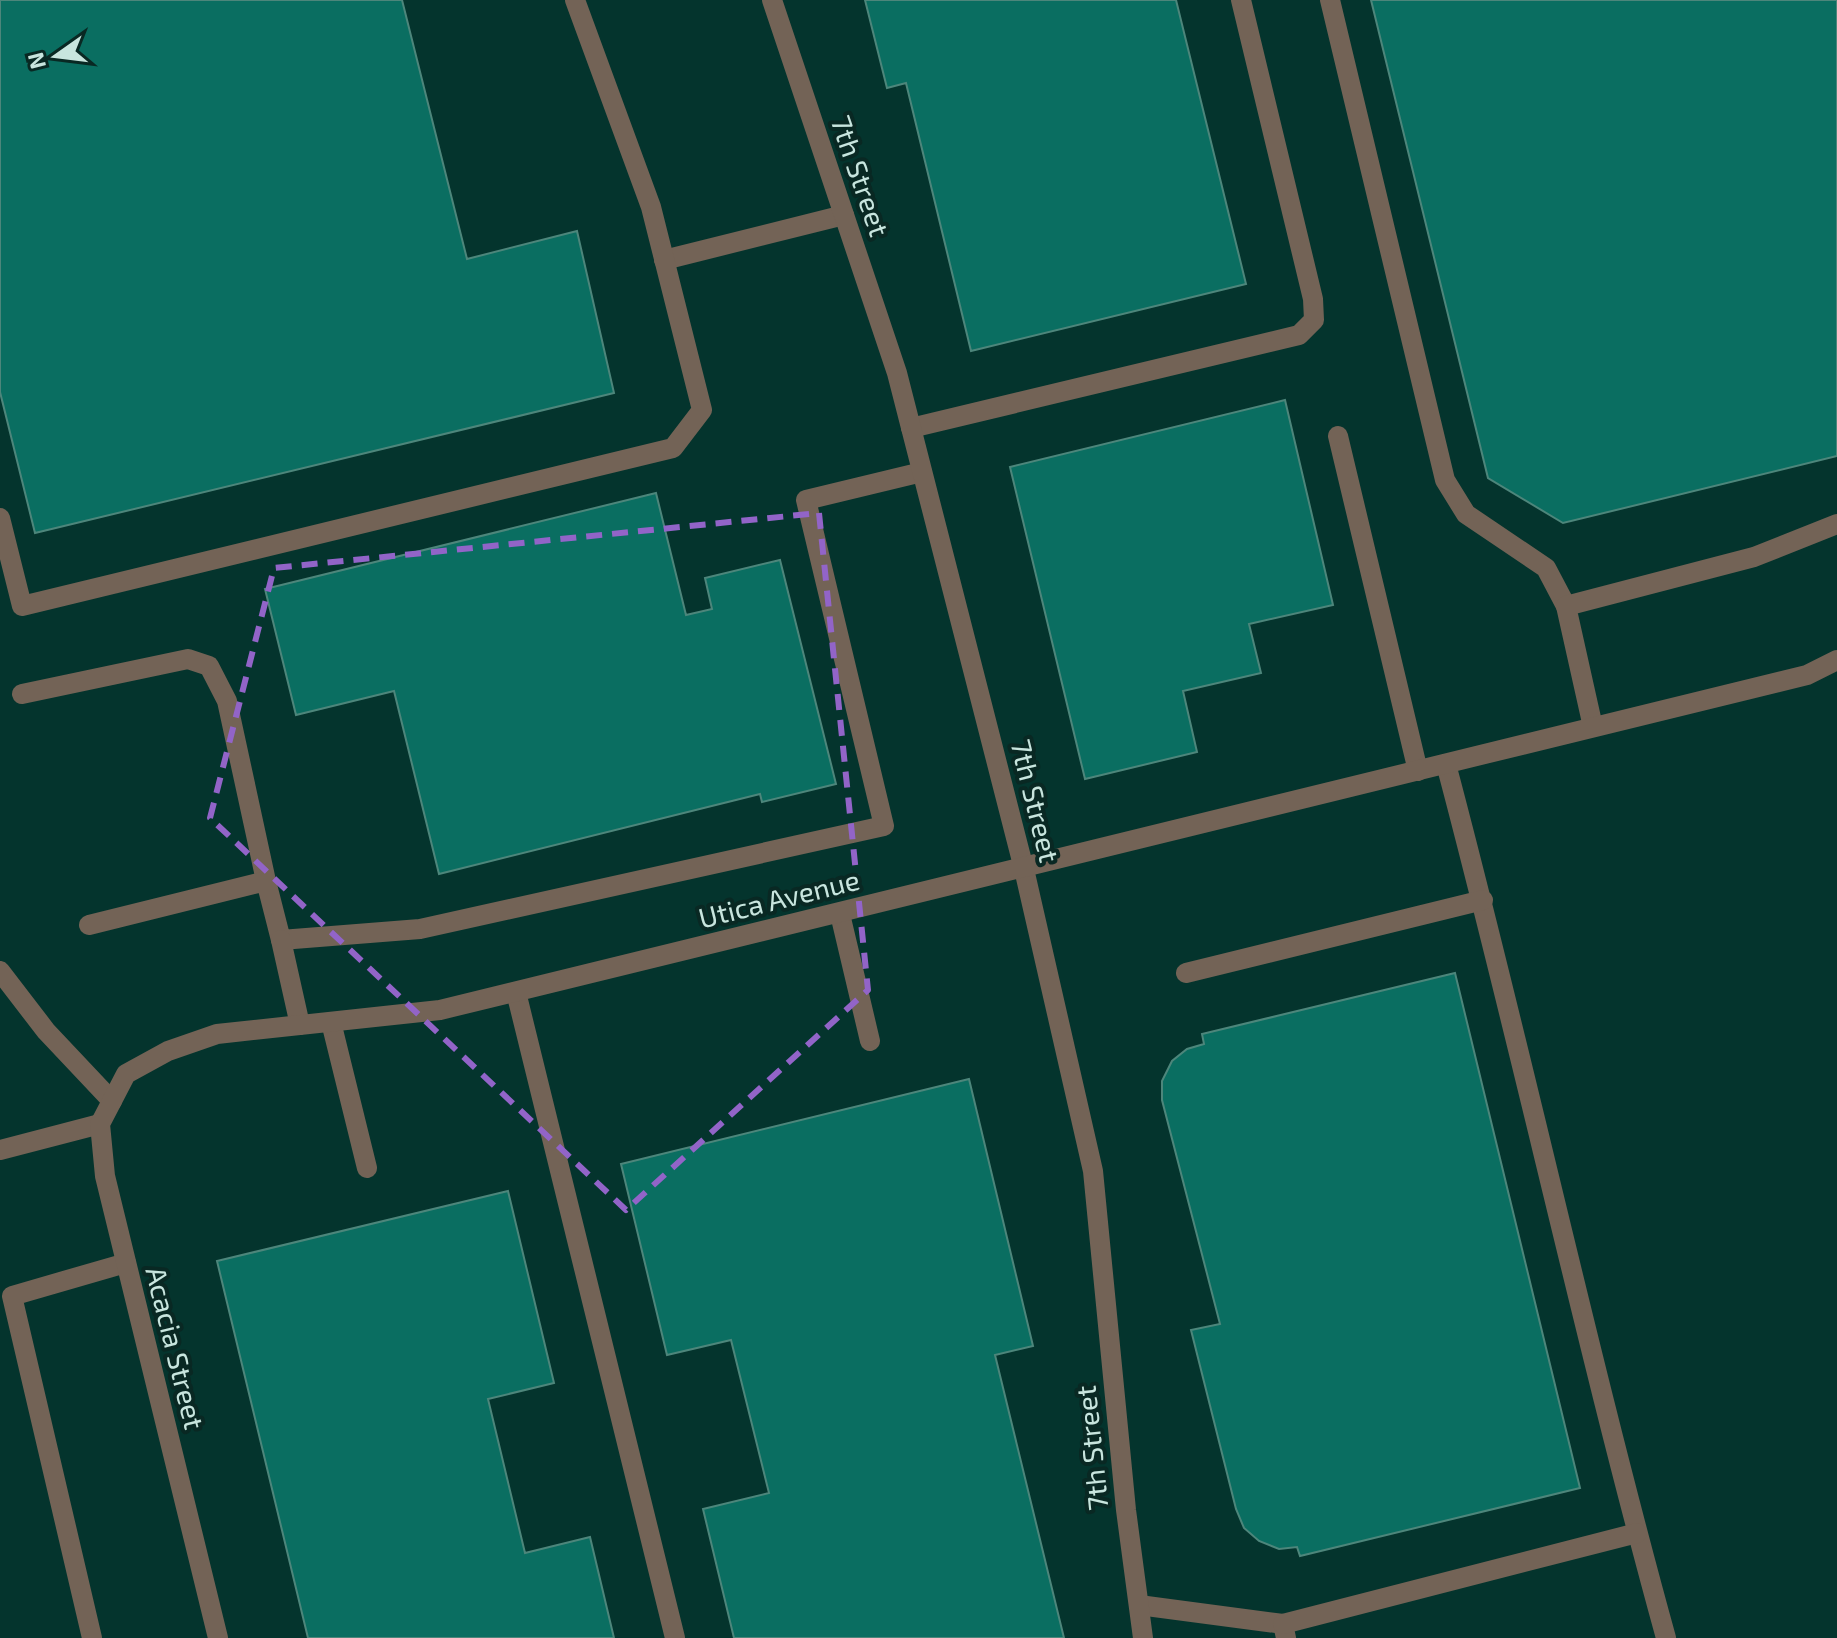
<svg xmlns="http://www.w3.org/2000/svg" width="1837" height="1638" font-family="'Exo 2',sans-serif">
<rect width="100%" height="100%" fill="#04342d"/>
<!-- building -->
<g fill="#0a6e61" stroke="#4d867b" stroke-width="2">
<path d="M0,0H402L467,259L577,231L614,393L35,533L0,392Z"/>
<path d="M865,0H1176L1246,284L971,351L906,83L887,88Z"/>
<path d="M1371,0H1837V456L1563,523L1488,478Z"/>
<path d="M1285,400L1333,605L1249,624L1261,673L1183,691L1197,752L1085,779L1010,467Z"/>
<path d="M656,493L686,615L712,609L705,578L780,560L836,784L762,802L760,794L439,874L394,691L296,715L265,589Z"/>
<path d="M1455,973L1580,1488L1300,1556L1297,1547L1279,1549L1259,1541L1244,1528L1236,1509L1191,1330L1220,1324L1162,1100V1081L1172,1061L1187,1049L1204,1044L1202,1034Z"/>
<path d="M969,1079L1033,1346L995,1355L1064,1638H734L703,1509L769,1493L731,1340L667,1355L621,1164Z"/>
<path d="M508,1191L554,1383L488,1399L525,1553L590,1537L614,1638H308L217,1261Z"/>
</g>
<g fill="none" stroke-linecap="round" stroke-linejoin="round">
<!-- lane -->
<g stroke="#736356" stroke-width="20">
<path d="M1330,0L1445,480L1466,514L1546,568L1566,606"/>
<path d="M664,260L844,215"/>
<path d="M911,428L1299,335L1314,320L1313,299L1241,0"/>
<path d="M1338,436L1418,771"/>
<path d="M0,518L22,606L673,448L702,410L651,207L575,0"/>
<path d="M22,694L188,659L209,666L227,701L266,881"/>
<path d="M1593,727L1566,606L1754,557L1837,524"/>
<path d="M1446,764C1523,1054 1586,1348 1666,1638"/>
<path d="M840,914L870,1041"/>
<path d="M89,925L266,881L281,940L420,929L884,826L806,500L922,472"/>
<path d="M281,940L300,1025"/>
<path d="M0,971L46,1031L112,1101"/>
<path d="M1186,973L1483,900"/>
<path d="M516,992L675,1638"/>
<path d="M331,1022L367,1168"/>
<path d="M0,1150L100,1124"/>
<path d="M1139,1605L1283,1624L1286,1638"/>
<path d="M1283,1624L1637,1533"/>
<path d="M92,1638L12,1296L126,1263"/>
</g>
<!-- street -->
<g stroke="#736356" stroke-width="20">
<path d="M772,0L897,373L1024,869L1093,1171L1126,1510L1143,1638"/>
<path d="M218,1638L105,1176L100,1124L126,1074L168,1051L217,1034L440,1010L1807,675L1837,660"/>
</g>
</g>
<!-- marked area -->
<path fill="none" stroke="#9264c8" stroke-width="6" stroke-dasharray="16 10" stroke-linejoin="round" d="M819,513L868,990L626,1210L210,818L274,568Z"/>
<g text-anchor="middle" stroke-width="8" stroke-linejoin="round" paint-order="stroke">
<!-- street labels -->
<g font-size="28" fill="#c8e5de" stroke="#092823">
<text transform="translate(860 176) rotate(71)" y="10">7th Street</text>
<text transform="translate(1035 801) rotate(76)" y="10">7th Street</text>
<text transform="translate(779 899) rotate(-14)" y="10">Utica Avenue</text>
<text transform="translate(175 1348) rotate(76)" y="10">Acacia Street</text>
<text transform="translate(1092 1448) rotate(-96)" y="10">7th Street</text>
</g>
</g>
<!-- north arrow -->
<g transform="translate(56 56) rotate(256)" stroke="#092823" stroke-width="6" paint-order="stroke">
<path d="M0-6L14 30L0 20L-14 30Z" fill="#c8e5de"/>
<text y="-12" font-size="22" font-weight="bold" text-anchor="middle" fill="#c8e5de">N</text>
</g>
</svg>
